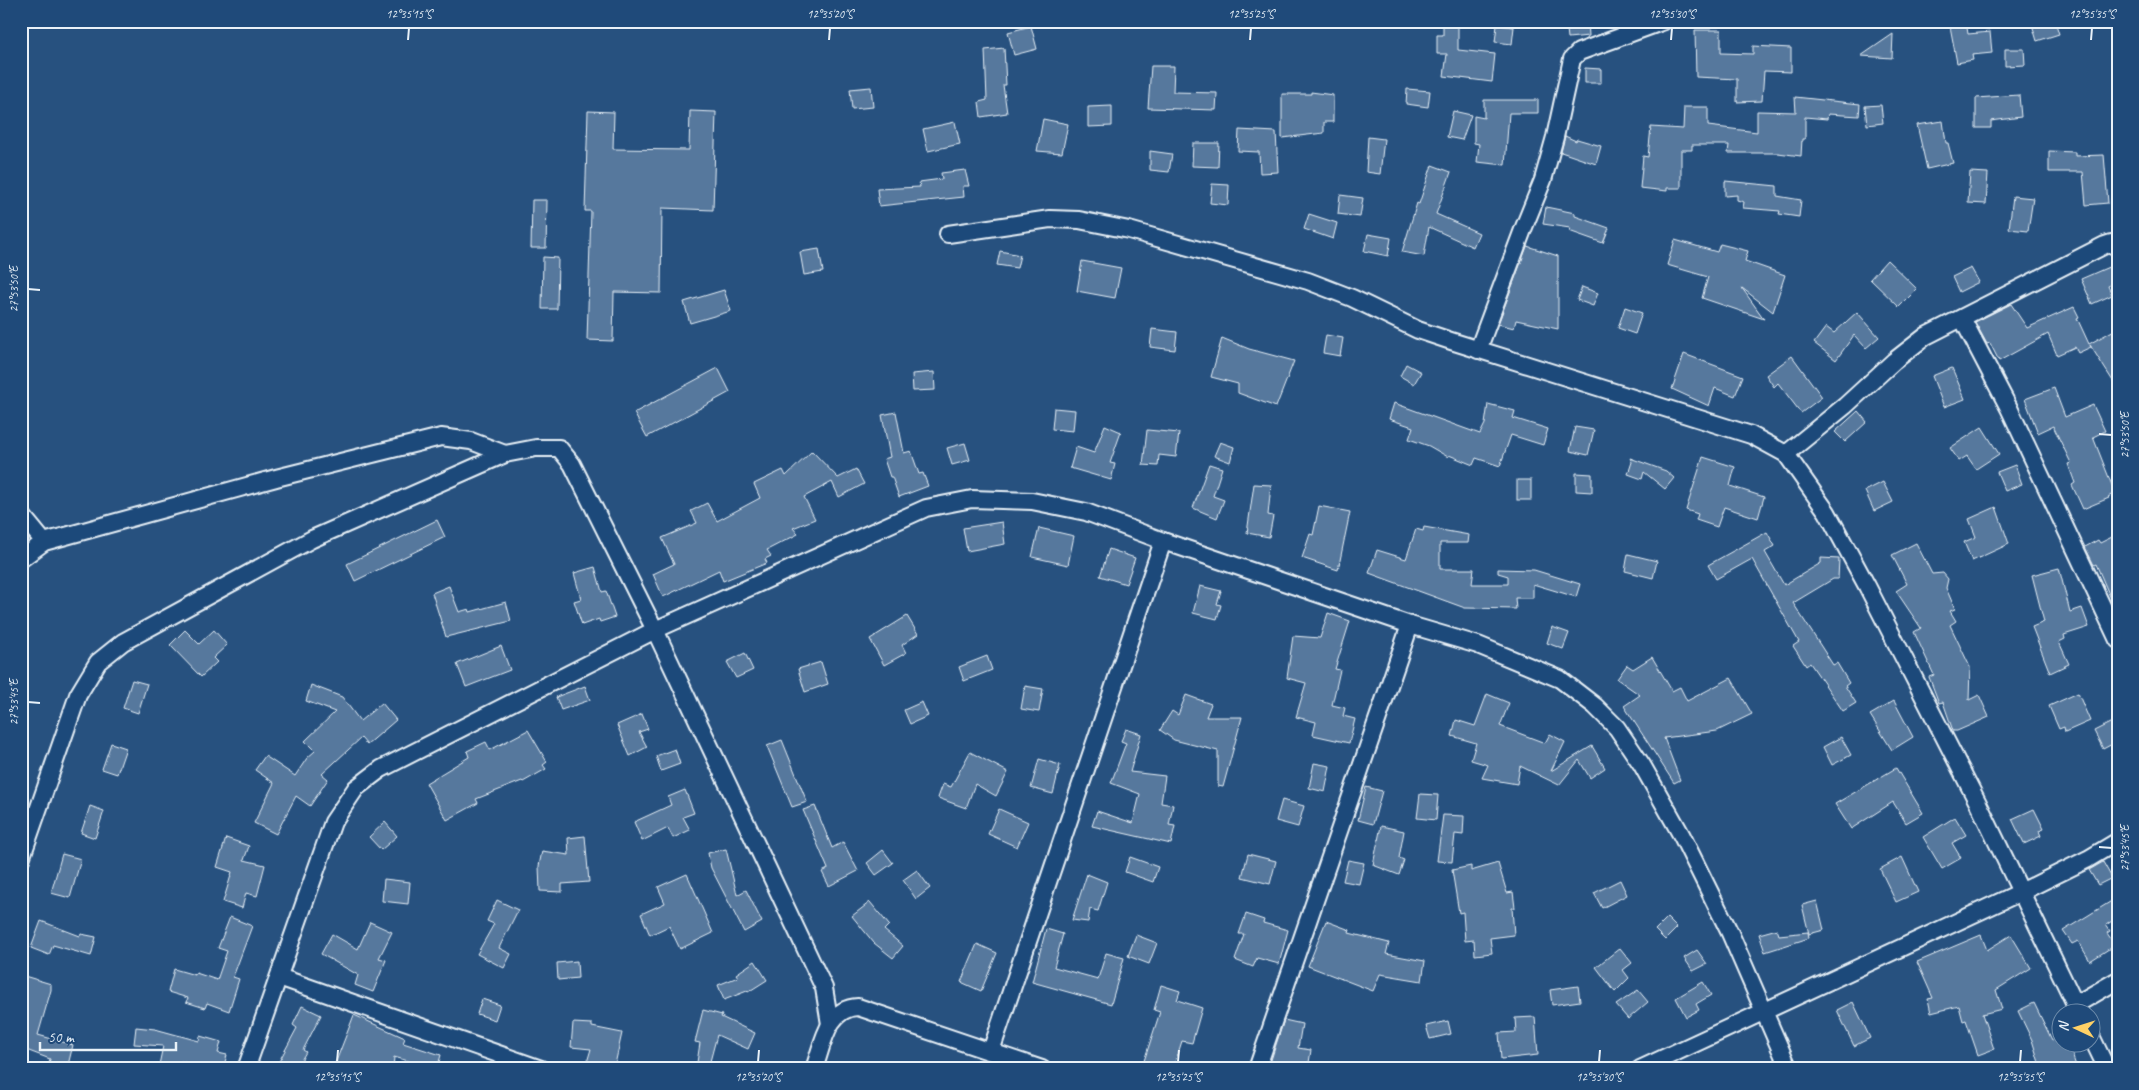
<svg xmlns="http://www.w3.org/2000/svg" width="2139" height="1090" font-family="Caveat,sans-serif">
<rect width="100%" height="100%" fill="#27517f"/>
<filter id="ink" filterUnits="userSpaceOnUse"><feTurbulence type="fractalNoise" baseFrequency=".02" numOctaves="2"/><feDisplacementMap in="SourceGraphic" scale="10" xChannelSelector="R" yChannelSelector="G"/><feConvolveMatrix kernelMatrix="1 2 1 2 8 2 1 2 1" color-interpolation-filters="sRGB"/></filter>
<g filter="url(#ink)">
<!-- building -->
<g fill="#57789d" stroke="#e8f1f8">
<path d="M1566,21H1588L1589,36L1568,38Z"/>
<path d="M1949,21H1966L1968,34L1990,32L1992,53L1972,55L1973,60L1957,63Z"/>
<path d="M2031,21H2055L2059,34L2037,41Z"/>
<path d="M1443,23H1458V50L1495,54L1492,82L1444,76L1447,54H1437V35H1443Z"/>
<path d="M1497,25L1514,27L1512,44L1495,42Z"/>
<path d="M1031,26L1037,49L1014,55L1008,32Z"/>
<path d="M1695,30H1721V53L1753,54V46L1791,48V72L1764,71L1762,101L1737,102V79L1696,77Z"/>
<path d="M1893,34L1892,58L1861,56Z"/>
<path d="M1004,48L1006,85H1003L1007,113L981,117L979,102L987,100L985,50Z"/>
<path d="M2005,49H2024L2025,65L2005,66Z"/>
<path d="M1151,66H1174L1173,92L1217,93L1216,110L1148,108Z"/>
<path d="M1585,68L1601,69V83H1585Z"/>
<path d="M871,87L873,107L852,109L850,89Z"/>
<path d="M1407,89L1430,91L1428,107L1406,104Z"/>
<path d="M1311,92L1333,95V122H1324V133L1282,138V94H1311Z"/>
<path d="M2019,95L2021,117L1991,121V128H1976V98Z"/>
<path d="M1795,97L1860,104L1859,116L1828,114L1827,119L1805,117V139H1802L1801,156L1778,153H1728L1729,145H1692V150H1681V188H1667V191L1640,188L1643,156L1648,157L1651,127L1683,129L1684,107H1708V126L1757,132V111L1796,112Z"/>
<path d="M1484,100H1538V113H1509L1505,165L1477,162L1479,144L1474,143V116L1484,118Z"/>
<path d="M1881,105L1883,123L1867,125L1865,106Z"/>
<path d="M1112,106V126L1088,127V107Z"/>
<path d="M588,111L614,112L613,149L689,150L690,111L716,112L713,210L662,208L661,293L614,292L613,341L587,340L591,211H585Z"/>
<path d="M1453,111L1471,115L1462,140L1447,137Z"/>
<path d="M1043,119L1068,124L1062,153L1037,151Z"/>
<path d="M1943,121L1946,143H1948L1953,163L1927,169L1917,125Z"/>
<path d="M955,122L960,144L928,151L923,129Z"/>
<path d="M1239,130L1276,132L1278,172L1260,173L1259,152L1238,151Z"/>
<path d="M1565,136L1576,141L1577,139L1601,146L1596,164L1561,152Z"/>
<path d="M1368,137L1384,139L1380,174L1366,172Z"/>
<path d="M1193,143H1219L1218,167L1192,166Z"/>
<path d="M1150,151L1172,154L1169,172L1150,170Z"/>
<path d="M2049,151L2075,152V156L2104,155L2108,203L2086,205L2083,172H2049Z"/>
<path d="M1432,165L1451,172L1436,214L1479,233L1473,247L1429,227L1424,256L1402,252L1417,203L1419,204Z"/>
<path d="M965,170L969,186H963L964,197L879,206L877,189L920,187L919,182L942,179L941,173Z"/>
<path d="M1970,172L1988,173L1986,204L1968,203Z"/>
<path d="M1725,181L1777,186V196L1801,200L1799,217L1779,214L1780,211L1743,208L1744,202L1737,200V195L1725,196Z"/>
<path d="M1212,184L1229,185L1228,205L1210,203Z"/>
<path d="M1340,195L1363,198L1360,217L1338,214Z"/>
<path d="M2013,196L2033,198L2028,231L2009,229Z"/>
<path d="M532,200H547L546,248H531Z"/>
<path d="M1546,207L1575,213V216L1609,228L1603,243L1569,231L1570,228L1543,224Z"/>
<path d="M1309,214L1337,223L1333,239L1304,229Z"/>
<path d="M1368,234L1391,238L1388,256L1364,251Z"/>
<path d="M1675,240L1717,252L1720,244L1748,251L1745,261L1785,275L1773,312L1742,288L1764,319L1702,298L1708,277L1667,265Z"/>
<path d="M1527,246L1558,256V329L1516,320L1514,328L1498,324Z"/>
<path d="M819,249L823,272L804,275L800,252Z"/>
<path d="M1000,251L1020,255L1017,268L997,265Z"/>
<path d="M543,257L558,258L557,309H542Z"/>
<path d="M1887,260L1917,289L1899,307L1870,279Z"/>
<path d="M1082,261L1121,268L1115,298L1077,291Z"/>
<path d="M2118,263V280L2108,286L2112,295L2092,304L2081,279Z"/>
<path d="M1971,268L1979,282L1959,292L1952,277Z"/>
<path d="M1582,287L1598,293L1593,306L1577,300Z"/>
<path d="M724,290L731,311L690,323L684,302Z"/>
<path d="M2011,304L2027,328L2074,307L2079,317L2077,318L2089,344L2118,328V389L2090,345L2091,347L2078,353L2075,347L2057,355L2048,334L1999,361L1990,343L1987,344L1975,322Z"/>
<path d="M1625,307L1642,313L1635,334L1618,328Z"/>
<path d="M1857,312L1879,337L1866,348L1854,335L1836,360L1814,343L1826,327L1834,333Z"/>
<path d="M1152,329L1177,332L1175,350L1150,347Z"/>
<path d="M1326,335L1343,338L1340,356L1323,353Z"/>
<path d="M1222,338L1249,349L1294,361L1276,407L1238,393V384L1211,377Z"/>
<path d="M1684,354L1743,376L1735,396L1715,388L1709,406L1672,389Z"/>
<path d="M1792,356L1822,397L1801,413L1778,383L1774,387L1766,375Z"/>
<path d="M1406,364L1421,372L1414,384L1400,376Z"/>
<path d="M718,368L730,392L647,437L634,413Z"/>
<path d="M1952,368L1965,399L1944,407L1932,376Z"/>
<path d="M934,372L935,390L913,391L912,374Z"/>
<path d="M2054,388L2065,417L2093,405L2105,431L2093,437L2115,493L2108,497L2109,498L2083,509L2072,485L2075,483L2068,464L2071,463L2053,426L2038,433L2025,399Z"/>
<path d="M1394,403L1480,434L1485,424L1488,404L1515,411L1513,418L1548,429L1543,445L1511,435L1500,466L1476,458L1473,465L1449,455L1448,457L1429,446L1409,439L1413,427L1389,419Z"/>
<path d="M1054,408L1075,410L1073,431L1052,429Z"/>
<path d="M1858,411L1867,422L1845,442L1835,432Z"/>
<path d="M896,412L904,453L911,451L919,474L923,473L928,486L899,497L892,477H890L884,459L890,457L882,415Z"/>
<path d="M1105,425L1121,432L1110,463L1115,464L1111,480L1070,468L1076,447L1094,453Z"/>
<path d="M1575,427L1594,430L1588,455L1570,451Z"/>
<path d="M1982,427L1999,454L1976,469L1967,456L1959,461L1950,448Z"/>
<path d="M1147,430L1179,433L1176,457L1159,455L1158,466L1143,465Z"/>
<path d="M1220,442L1234,447L1230,462L1214,456Z"/>
<path d="M965,443L970,460L952,465L947,448Z"/>
<path d="M812,451L838,478L856,469L864,484L839,497L832,482L804,497L815,519L793,528L798,534L767,550L771,556L765,559L767,563L723,581L719,570L663,597L653,574L674,564L662,538L697,523L691,511L707,503L717,521L760,498L754,484L783,470L786,476Z"/>
<path d="M1703,457L1735,467L1730,486L1764,497L1758,518L1724,507L1717,527L1696,520L1698,514L1686,510Z"/>
<path d="M1630,458L1666,471L1674,478L1665,489L1644,472L1642,479L1628,474L1632,462Z"/>
<path d="M1209,464L1222,468L1213,496L1224,500L1217,518L1193,508Z"/>
<path d="M2015,465L2022,484L2005,491L1997,472Z"/>
<path d="M1576,473L1592,474V492L1576,491Z"/>
<rect x="1517" y="480" width="14" height="20"/>
<path d="M1883,482L1893,502L1874,511L1865,491Z"/>
<path d="M1254,484L1271,485L1268,515L1273,516L1269,537L1247,533Z"/>
<path d="M1319,506L1350,512L1338,570L1302,558L1310,534L1313,535Z"/>
<path d="M1996,507L2009,544L1972,561L1964,542L1976,537L1969,519Z"/>
<path d="M437,520L445,537L355,581L347,564Z"/>
<path d="M1002,522L1005,544L967,551L963,528Z"/>
<path d="M1424,527L1469,535L1468,543H1440V569H1474L1472,584H1508V576L1498,573V569L1534,570L1580,584L1576,597L1533,584V598H1515L1516,609L1465,608L1369,573L1377,550L1406,559L1416,529L1423,531Z"/>
<path d="M1039,528L1074,536L1068,565L1032,557Z"/>
<path d="M1767,532L1775,546L1765,552L1784,585L1821,563V558L1839,559L1838,579H1833L1793,603L1833,665L1837,663L1849,683L1845,686L1856,703L1843,711L1810,663L1806,666L1793,646L1799,642L1752,559L1716,579L1708,565Z"/>
<path d="M2118,534V615L2096,564L2094,565L2085,547L2098,540L2100,543Z"/>
<path d="M1916,543L1932,574L1943,573L1948,579L1946,588L1955,609L1950,611L1956,621L1950,625L1970,667L1969,700L1979,695L1989,717L1957,731H1953L1943,702L1939,703L1929,677L1934,675L1914,632L1921,628L1896,591L1907,584L1892,555Z"/>
<path d="M1109,549L1135,558L1126,584L1100,576Z"/>
<path d="M1628,554L1657,561L1653,578L1625,571Z"/>
<path d="M595,567L602,592L606,591L615,617L600,622L599,619L582,625L574,601L581,599L574,573Z"/>
<path d="M2059,568L2070,612L2082,608L2089,627L2064,635L2065,639L2059,642L2069,664L2050,673L2032,627L2044,622L2032,575Z"/>
<path d="M449,586L459,612L469,609L470,612L506,602L511,621L446,637L432,593Z"/>
<path d="M1200,586L1221,591L1217,604L1221,605L1217,619L1193,613Z"/>
<path d="M1328,613L1350,621L1335,669L1340,670L1332,705L1345,708L1343,716L1355,719L1349,743L1313,735L1316,722L1296,717L1306,683L1287,678L1293,636L1320,638Z"/>
<path d="M907,616L918,634L902,645L906,653L884,665L870,639Z"/>
<path d="M1552,627L1569,633L1563,649L1547,643Z"/>
<path d="M185,630L199,644L214,630L227,645L213,658L217,662L201,677L170,645Z"/>
<path d="M501,646L510,670L466,687L457,664Z"/>
<path d="M745,653L753,670L736,678L727,662Z"/>
<path d="M987,656L992,670L964,681L959,667Z"/>
<path d="M1652,657L1672,691L1680,687L1687,701L1731,678L1752,714L1717,731L1664,738L1680,780L1674,783L1624,706L1640,695L1617,679L1627,665L1633,669Z"/>
<path d="M821,662L828,684L805,692L798,669Z"/>
<path d="M132,680L147,684L138,713L123,708Z"/>
<path d="M311,685L342,697L360,721L382,703L396,720L367,745L361,738L322,774L328,779L310,806L296,796L276,834L254,823L274,783L255,770L265,756L295,776L307,758L315,751L305,741L335,712L306,701Z"/>
<path d="M585,686L590,700L561,710L556,697Z"/>
<path d="M1025,686L1043,689L1039,712L1021,709Z"/>
<path d="M2078,693L2090,721L2065,732L2064,727L2059,729L2049,706Z"/>
<path d="M1487,694L1509,703L1500,726L1545,743L1550,734L1565,742L1551,771L1592,746L1605,768L1590,778L1579,760L1559,785L1520,766L1517,784L1482,778L1488,765L1471,760L1476,743L1452,736L1456,720L1475,726Z"/>
<path d="M1186,695L1211,704L1206,717H1242L1223,787L1218,786V751L1174,740L1160,730L1172,711L1178,715Z"/>
<path d="M1894,701L1913,737L1892,750L1870,715Z"/>
<path d="M922,702L928,716L910,724L904,710Z"/>
<path d="M642,714L648,729L639,732L647,747L630,756L617,725Z"/>
<path d="M2114,721L2118,729V741L2103,749L2094,731Z"/>
<path d="M1126,729L1141,734L1130,772L1165,776L1161,803L1173,805L1169,825L1175,826L1171,844L1092,826L1097,811L1133,823L1140,794L1111,783L1126,743L1121,741Z"/>
<path d="M528,730L547,762L543,765L546,769L523,782L522,781L476,799L478,803L447,820L426,783L469,757L467,751L486,742L490,750Z"/>
<path d="M1841,737L1851,755L1832,765L1823,747Z"/>
<path d="M782,740L807,802L792,807L767,746Z"/>
<path d="M111,743L126,748L117,774L102,769Z"/>
<path d="M675,749L680,764L661,771L656,756Z"/>
<path d="M970,752L1008,772L996,796L975,784L966,808L938,798L943,784L951,787Z"/>
<path d="M1039,759L1060,765L1053,794L1031,788Z"/>
<path d="M1314,763L1330,766L1325,792L1309,788Z"/>
<path d="M1896,768L1923,813L1906,823L1893,802L1851,829L1835,804Z"/>
<path d="M1366,787L1382,791L1373,824L1358,820Z"/>
<path d="M685,790L694,813L683,817L690,830L673,838L668,828L642,841L634,822L671,805L668,797Z"/>
<path d="M1420,794L1438,795L1436,820L1417,818Z"/>
<path d="M1282,800L1304,806L1298,827L1276,821Z"/>
<path d="M90,806L104,811L95,838L81,833Z"/>
<path d="M815,806L832,848L843,842L858,871L829,886L822,872L828,869L803,810Z"/>
<path d="M999,809L1028,822L1017,847L988,834Z"/>
<path d="M2034,809L2044,829L2039,831L2041,836L2024,844L2012,819Z"/>
<path d="M1443,815L1464,816L1463,835L1455,834L1452,862L1437,861Z"/>
<path d="M1955,817L1966,835L1952,843L1961,858L1942,869L1923,837Z"/>
<path d="M385,822L397,836L381,850L369,837Z"/>
<path d="M1381,826L1404,831L1399,858L1404,860L1399,875L1373,865Z"/>
<path d="M585,836L589,882L562,884V892L540,891L539,866L542,851L569,855L568,838Z"/>
<path d="M226,838L249,846L244,860L265,865L257,896L246,893L242,908L223,902L232,872L217,867Z"/>
<path d="M726,849L737,895L746,890L762,922L744,932L711,868L708,853Z"/>
<path d="M883,850L893,863L876,875L867,863Z"/>
<path d="M62,854L81,859L70,898L51,893Z"/>
<path d="M1248,854L1276,861L1270,884L1242,877Z"/>
<path d="M1130,857L1158,867L1153,882L1125,872Z"/>
<path d="M1902,857L1918,892L1896,902L1880,869Z"/>
<path d="M1348,860L1364,863L1359,884L1343,881Z"/>
<path d="M2103,862L2112,878L2098,885L2089,870Z"/>
<path d="M1498,863L1507,893L1513,892L1515,908H1512L1514,935L1490,938L1492,953L1475,955L1474,940L1465,941L1463,912L1459,913L1452,870L1471,866V871Z"/>
<path d="M917,870L930,888L916,899L903,880Z"/>
<path d="M687,874L713,933L680,949L669,926L650,935L641,914L665,903L658,887Z"/>
<path d="M1087,874L1107,882L1098,911L1090,909L1088,922L1072,920Z"/>
<path d="M384,879L410,882L408,904L382,901Z"/>
<path d="M1620,880L1627,895L1602,908L1594,893Z"/>
<path d="M2118,897V917L2106,925L2110,931L2107,933L2115,945L2090,961L2078,941L2072,944L2063,931Z"/>
<path d="M497,900L518,910L499,948L511,954L504,968L477,954L494,924L487,921Z"/>
<path d="M1817,901L1824,930L1809,934L1802,905Z"/>
<path d="M870,902L889,925L884,930L903,946L893,958L874,943L852,916Z"/>
<path d="M1246,914L1264,920L1263,923L1288,930L1279,964L1257,958L1253,967L1235,960L1244,934H1239Z"/>
<path d="M230,917L252,926L233,977L239,979L229,1011L207,1003L205,1008L186,1002L188,998L168,992L174,969L195,975L196,973L217,980L227,951L218,948Z"/>
<path d="M1667,918L1677,928L1665,940L1655,930Z"/>
<path d="M41,921L80,936L81,934L96,937L91,956L53,945L49,955L31,948Z"/>
<path d="M1326,921L1350,930L1349,933L1389,943L1386,954L1425,961L1422,981L1380,974L1373,991L1308,966Z"/>
<path d="M370,922L392,932L379,958L386,960L373,992L355,985L358,975L321,954L332,934L358,949Z"/>
<path d="M1046,929L1063,934L1054,967L1098,979L1106,953L1124,958L1111,1004L1032,982Z"/>
<path d="M1777,929L1779,935L1808,932L1809,938L1765,952L1759,934Z"/>
<path d="M1136,935L1157,943L1149,964L1128,956Z"/>
<path d="M1981,935L1987,950L2011,935L2031,968L1996,990L2002,1009L1982,1014L1994,1049L1978,1055L1966,1020L1963,1021L1959,1006L1931,1013L1928,999L1933,998L1917,962Z"/>
<path d="M977,944L997,953L981,991L961,982Z"/>
<path d="M1620,948L1632,963L1623,970L1629,978L1615,992L1596,967Z"/>
<path d="M1697,950L1707,964L1693,971L1684,958Z"/>
<path d="M577,961L578,978L558,980L557,963Z"/>
<path d="M755,961L767,980L748,992L747,991L724,1000L718,985L738,977L736,974Z"/>
<path d="M21,975L51,984V990L38,1035L73,1045L67,1069H48L50,1059L21,1048Z"/>
<path d="M1703,982L1711,995L1696,1004L1699,1010L1686,1017L1676,998Z"/>
<path d="M1161,985L1180,991L1177,1000L1202,1008L1192,1043L1182,1041L1173,1069L1161,1065L1159,1069L1143,1064L1160,1012L1154,1010Z"/>
<path d="M1578,986L1580,1001L1552,1005L1550,990Z"/>
<path d="M1638,990L1648,1002L1628,1019L1616,1005Z"/>
<path d="M482,999L500,1005L495,1020L477,1014Z"/>
<path d="M1853,1002L1870,1038L1854,1046L1837,1010Z"/>
<path d="M2034,1003L2052,1040L2062,1036V1042H2068L2077,1069H2041L2032,1040L2018,1011Z"/>
<path d="M302,1006L321,1015L303,1050L306,1052L296,1069H275L297,1028L293,1025Z"/>
<path d="M703,1010L722,1015L721,1017L755,1033L748,1049L717,1035L708,1069H696L700,1043L695,1042Z"/>
<path d="M354,1015L405,1038L403,1043L441,1055L437,1069L394,1057L393,1069H333Z"/>
<path d="M1535,1017L1538,1055L1501,1059L1499,1033L1516,1032L1515,1018Z"/>
<path d="M1284,1020L1302,1024L1298,1048L1311,1050L1308,1069H1277L1278,1064L1270,1063Z"/>
<path d="M1448,1021L1451,1034L1430,1039L1426,1026Z"/>
<path d="M573,1023L592,1024V1027L622,1033L614,1069H585L591,1049L571,1047Z"/>
<path d="M136,1027L155,1029L199,1041L200,1036L221,1042L218,1053L227,1055L223,1069H205L181,1061L179,1069L159,1065L163,1046L134,1044Z"/>
</g>
<g fill="none" stroke-linecap="round" stroke-linejoin="round">
<!-- street casing -->
<g stroke="#e8f1f8" stroke-width="20">
<g id="street">
<path d="M948,234L1050,219L1079,220L1129,230L1308,281L1352,298L1418,330L1451,341L1751,435L1786,454L1827,512L1867,586L1978,803L2079,1012"/>
<path d="M1962,318L2009,408L2118,640"/>
<path d="M1478,350L1524,227L1543,180L1555,137L1572,59L1579,52L1664,21"/>
<path d="M1786,454L1845,406L1894,361L1926,336L2105,245L2111,243L2118,248"/>
<path d="M21,514L44,542"/>
<path d="M21,559L44,542L276,478L441,437L471,441L505,454"/>
<path d="M21,859L78,695L98,662L123,642L312,539L505,454L536,448H559L572,464L655,630L824,988L830,1024"/>
<path d="M279,977L541,1069"/>
<path d="M2075,1005L2118,980"/>
<path d="M2092,1038L2107,1069"/>
<path d="M991,1051L1163,541"/>
<path d="M246,1069L333,822L356,788L381,769L655,630L926,508L972,499L1032,501L1086,512L1163,541L1410,625L1478,645L1560,679L1595,706L1617,728L1642,765L1682,836L1730,933L1789,1069"/>
<path d="M814,1069C823,1044 827,1008 858,1007L1042,1069"/>
<path d="M1257,1069L1410,625"/>
<path d="M1640,1069L2019,893L2088,859L2118,841"/>
</g>
</g>
<!-- street -->
<use href="#street" stroke="#1f4a7a" stroke-width="16"/>
</g>
</g>
<!-- ticks -->
<path fill="none" stroke="#e8f1f8" stroke-width="2" d="M408,40L409,28M829,40L830,28M1250,40L1251,28M1671,40L1672,28M2091,40L2092,28M28,289L40,290M2099,434L2112,435M28,702L40,703M2099,847L2112,848M337,1062L338,1050M758,1062L759,1050M1178,1062L1179,1050M1599,1062L1600,1050M2020,1062L2021,1050"/>
<!-- margin -->
<rect width="2139" height="1090" fill="none" stroke="#1f4a7a" stroke-width="55"/>
<!-- north arrow -->
<g transform="translate(2076 1028) rotate(274)"><circle r="24" fill="#1f4a7a" stroke="#6f8dac"/>
<path d="M0-4L9 19L0 12L-9 19Z" fill="#ffd166"/>
<text y="-8" font-size="14" font-weight="bold" text-anchor="middle" fill="#e8f1f8">N</text>
</g>
<!-- scale -->
<path d="M40 1042v8h136v-8" fill="none" stroke="#e8f1f8" stroke-width="2.5"/>
<text x="48" y="1042" font-size="15" fill="#e8f1f8" stroke="#1f4a7a" stroke-width="4" paint-order="stroke">50 m</text>
<rect x="28" y="28" width="2084" height="1034" fill="none" stroke="#e8f1f8" stroke-width="2"/>
<g font-size="12" text-anchor="middle" fill="#e8f1f8">
<text x="409" y="18">12°35'15"S</text>
<text x="830" y="18">12°35'20"S</text>
<text x="1251" y="18">12°35'25"S</text>
<text x="1672" y="18">12°35'30"S</text>
<text x="2092" y="18">12°35'35"S</text>
<text transform="translate(14 289) rotate(-90)" y="4">27°53'50"E</text>
<text transform="translate(2125 435) rotate(-90)" y="4">27°53'50"E</text>
<text transform="translate(14 702) rotate(-90)" y="4">27°53'45"E</text>
<text transform="translate(2125 848) rotate(-90)" y="4">27°53'45"E</text>
<text x="337" y="1081">12°35'15"S</text>
<text x="758" y="1081">12°35'20"S</text>
<text x="1178" y="1081">12°35'25"S</text>
<text x="1599" y="1081">12°35'30"S</text>
<text x="2020" y="1081">12°35'35"S</text>
</g>
</svg>
